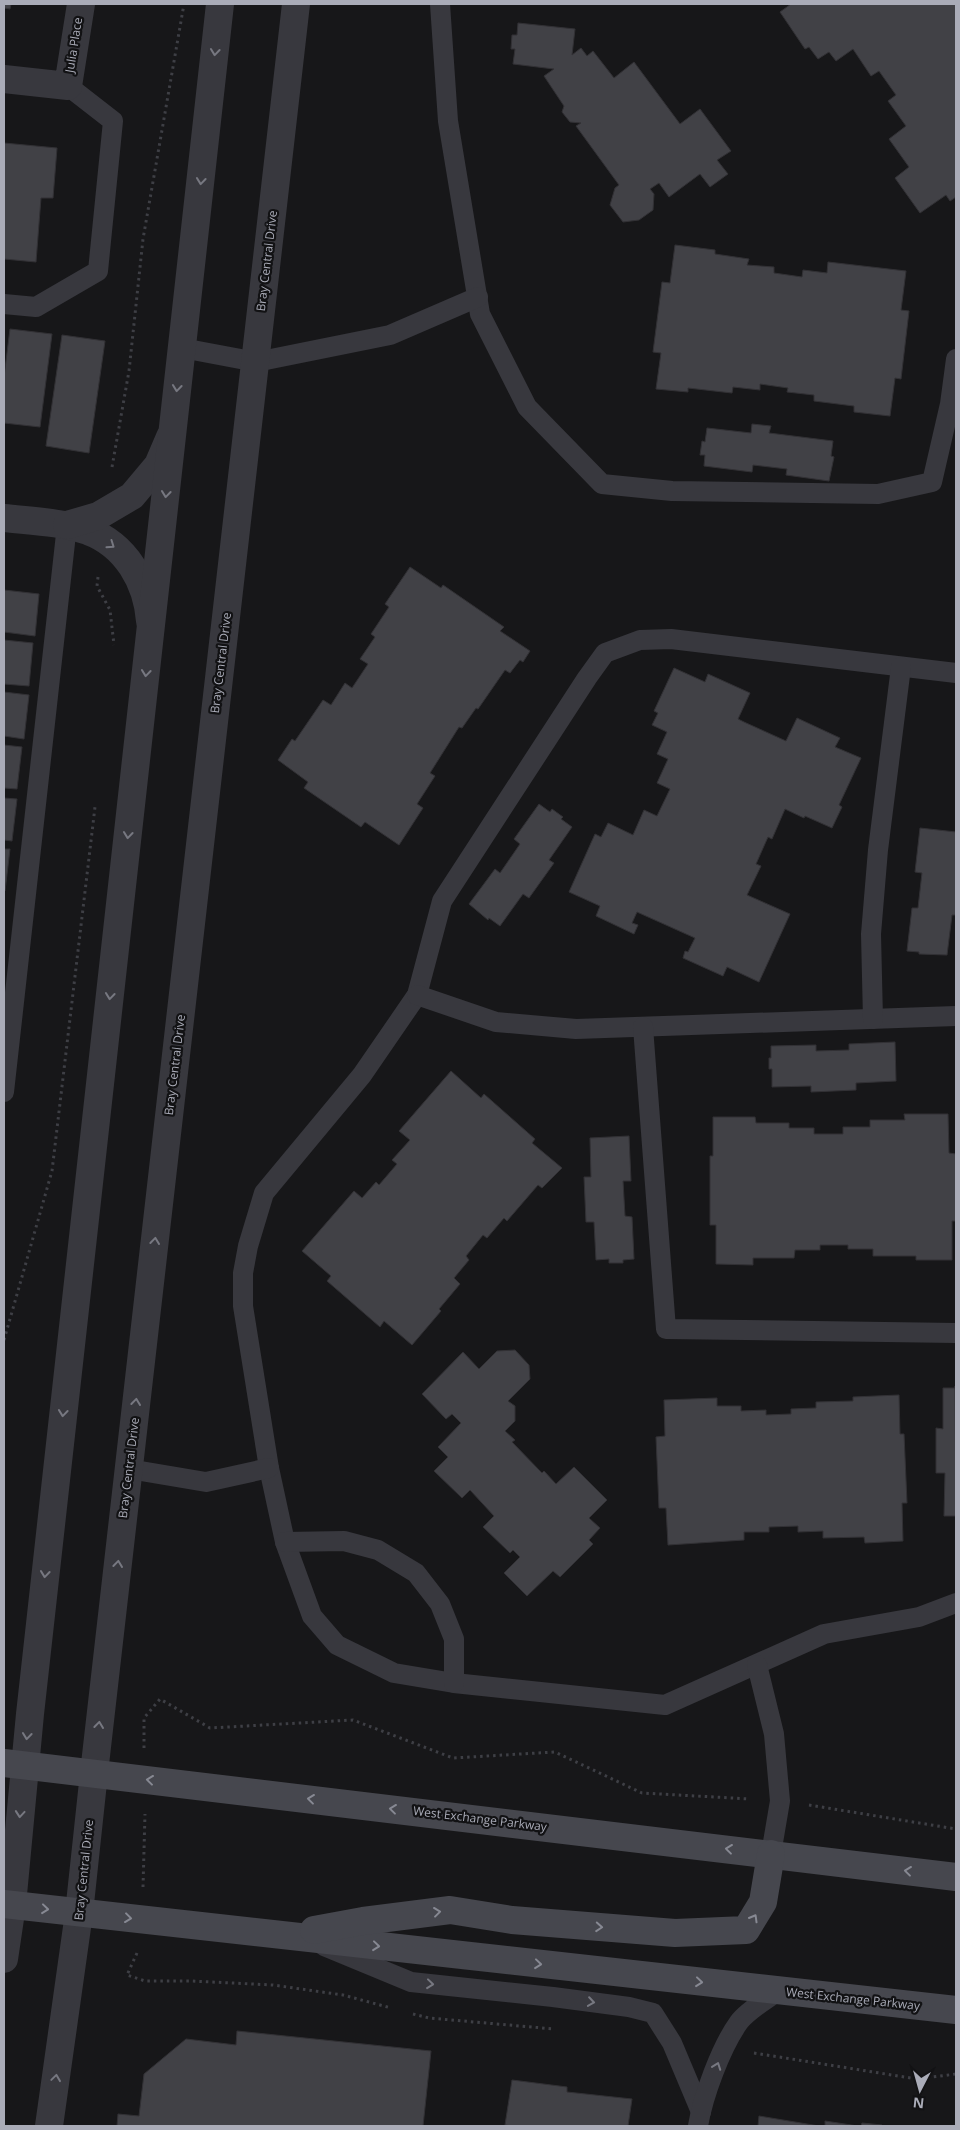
<svg xmlns="http://www.w3.org/2000/svg" width="960" height="2130" font-family="'Open Sans',sans-serif">
<rect width="100%" height="100%" fill="#171719"/>
<!-- building -->
<g fill="#414146" stroke="#323135">
<path d="M4,4H11L10,9L4,8Z"/>
<path d="M791,4H956V197L950,201L946,195L920,213L895,178L909,167L889,139L906,126L888,101L896,95L879,71L871,76L853,49L836,61L829,52L818,59L809,47L805,49L780,12Z"/>
<path d="M518,23L575,29L572,55L581,48L587,56L593,51L614,78L634,62L680,124L700,109L731,151L717,160L728,174L710,187L700,174L669,197L659,183L650,189L654,194L653,210L639,220L623,222L610,205L615,188L619,185L576,126L581,123L570,122L562,112L564,106L544,76L554,69L513,64L515,49H511L512,35H517Z"/>
<path d="M4,143L57,148L53,198H41L36,262L4,259Z"/>
<path d="M675,245L715,250V254L749,259L747,265L774,267V273L802,277L803,270L827,273L828,262L906,271L901,310L909,311L901,379L895,378L890,416L854,412V406L814,401V395L787,392L788,388L760,384V390L733,387L732,393L688,388V392L656,389L661,353L653,352L662,282L670,283Z"/>
<path d="M10,329L52,334L40,427L4,423V377Z"/>
<path d="M62,335L105,341L89,453L46,446Z"/>
<path d="M752,424L771,426L769,433L833,441L831,456L834,457L829,481L786,475L787,469L753,465L752,472L704,466L705,455H700L702,441L705,442L707,428L751,433Z"/>
<path d="M410,567L441,588L443,585L504,627L500,631L530,651L523,662L520,660L510,673L505,670L478,709L476,708L462,728L459,727L430,773L435,776L417,804L423,808L399,845L365,822L361,827L304,788L308,782L278,760L292,739L295,741L323,700L331,705L345,683L352,688L368,664L360,659L375,637L371,634L389,607L385,604Z"/>
<path d="M4,590L39,594L35,636L4,632Z"/>
<path d="M4,640L33,643L29,686L4,684Z"/>
<path d="M674,668L705,682L708,674L750,693L738,719L744,722L786,741L797,718L840,738L835,747L861,758L839,805L842,807L832,828L805,816L804,818L785,809L772,839L768,837L756,864L761,866L747,895L790,914L759,982L727,967L723,976L683,958L685,951L688,952L695,938L637,912L632,923L638,925L634,934L596,916L600,906L569,892L595,834L601,837L608,823L633,835L644,810L657,816L670,789L657,783L668,759L657,754L667,732L652,725L658,713L654,711Z"/>
<path d="M4,692L29,695L24,739L4,736Z"/>
<path d="M4,745L22,747L17,789L4,788Z"/>
<path d="M4,798L17,799L12,841L4,840Z"/>
<path d="M539,804L550,812L552,809L563,817L561,819L572,827L549,860L554,863L529,898L523,894L500,926L489,918L488,920L469,904L495,869L500,873L520,844L514,839Z"/>
<path d="M920,828L956,832V915H952L947,955L919,954V952L907,951L912,908H918L922,873L915,872Z"/>
<path d="M4,849H10L5,891H4Z"/>
<path d="M895,1042L896,1081L856,1083V1090L811,1092V1086L772,1087V1069H769V1058H771V1046L816,1045V1051L849,1050V1044Z"/>
<path d="M451,1071L481,1098L484,1094L535,1139L532,1143L562,1168L542,1188L538,1185L507,1221L504,1218L487,1238L483,1235L466,1256L469,1260L454,1278L460,1284L439,1309L441,1311L412,1345L384,1321L380,1327L327,1281L331,1276L302,1251L354,1191L362,1198L376,1182L379,1185L397,1164L392,1160L410,1140L399,1131Z"/>
<path d="M904,1114H948L949,1153L956,1154V1221H952V1260H916V1256H873V1249H848V1245H820V1250H795L794,1258H753V1265L716,1264V1225H710V1156H713V1117H755L756,1123H789V1128H814V1134H843V1127H870V1120H905Z"/>
<path d="M629,1136L631,1181H623L625,1216L632,1217L634,1259L623,1260V1263H609V1259L596,1260L594,1222H586L584,1177H591L590,1138Z"/>
<path d="M515,1350L529,1365L530,1379L508,1401L515,1406V1421L505,1431L515,1440L512,1442L542,1473L544,1471L556,1484L574,1467L607,1500L589,1518L600,1528L589,1540L593,1544L560,1577L553,1571L527,1596L504,1573L520,1557L513,1550L510,1553L483,1527L494,1516L470,1490L462,1498L434,1471L448,1457L438,1447L461,1423L452,1414L446,1419L422,1394L463,1352L479,1369L497,1351Z"/>
<path d="M955,1386L956,1516H944L945,1473H936V1428L943,1429V1388H955Z"/>
<path d="M899,1395L900,1434H904L907,1503H902L903,1541L865,1543L864,1537L823,1538V1531L798,1532V1526L769,1527V1532H744V1540L668,1545L666,1508H659L656,1437L665,1436L664,1400L717,1398V1406H741V1411L766,1410V1415L791,1414V1409L816,1408V1402L853,1401V1397Z"/>
<path d="M237,2031L431,2051L423,2126H117L118,2114L139,2116L144,2074L186,2039L236,2045Z"/>
<path d="M512,2080L567,2087V2092L632,2099L628,2126H511L505,2125Z"/>
<path d="M759,2116L819,2126H758Z"/>
<path d="M825,2121L858,2126H825Z"/>
<path d="M862,2123L882,2125V2126H861Z"/>
</g>
<g fill="none" stroke-linecap="round" stroke-linejoin="round">
<!-- path -->
<g stroke="#3e3f45" stroke-width="3" stroke-dasharray="2.5 4" stroke-linecap="butt">
<path d="M112,467L129,371L143,239L184,4"/>
<path d="M98,577L97,586L110,610L114,645"/>
<path d="M4,1340L52,1171L95,807"/>
<path d="M144,1748V1718L160,1699L210,1728L353,1720L453,1758L555,1752L642,1793L750,1799"/>
<path d="M809,1805L956,1829"/>
<path d="M143,1887L145,1814"/>
<path d="M137,1953L127,1975L145,1981H191L273,1985L343,1995L391,2008"/>
<path d="M413,2014L429,2018L554,2029"/>
<path d="M754,2053L917,2079L956,2074"/>
</g>
<!-- service -->
<g stroke="#38383e" stroke-width="20">
<path d="M440,4L448,121L480,314L527,407L602,484L672,491L878,494L932,482L950,404L956,359"/>
<path d="M4,304L36,307L98,271L113,121L68,86"/>
<path d="M182,348L256,362L390,335L478,297"/>
<path d="M956,673L671,639L640,640L605,653L587,678L442,901L417,995L362,1075L264,1193L248,1246L243,1273V1306L269,1468L285,1542L312,1616L337,1645L394,1673L454,1683L665,1705L824,1634L919,1617L956,1603"/>
<path d="M417,995L496,1022L576,1029L956,1016"/>
<path d="M873,1019L871,934L878,850L901,667"/>
<path d="M643,1027L666,1329L956,1333"/>
<path d="M4,1092L67,525"/>
<path d="M129,1469L206,1482L269,1468"/>
<path d="M285,1542L344,1541L378,1550L416,1573L440,1604L454,1639V1683"/>
<path d="M757,1665L774,1734L780,1801L771,1854"/>
<path d="M324,1946L411,1982L553,1997L629,2007L653,2013L672,2043L701,2112"/>
<path d="M698,2126C703,2096 721,2047 739,2022C748,2010 766,2000 778,1991"/>
</g>
<!-- minor -->
<g stroke="#38383e" stroke-width="28">
<path d="M4,79L68,86L81,4"/>
<path d="M4,518C31,521 61,522 88,531C126,545 147,582 150,621"/>
<path d="M67,525L98,516L132,496L158,465L170,437"/>
</g>
<!-- tertiary -->
<g stroke="#38383e" stroke-width="28">
<path d="M4,1959L12,1905L30,1714L220,4"/>
<path d="M49,2126L79,1913L94,1773L296,4"/>
</g>
<!-- secondary -->
<g stroke="#46474e" stroke-width="28">
<path d="M4,1763L956,1877"/>
<path d="M4,1904L956,2010"/>
<path d="M314,1930L363,1921L450,1910L512,1920L675,1933L746,1930L763,1902L771,1854"/>
</g>
</g>
<!-- one-way arrows -->
<defs><path id="oneway-chevron" d="M-2-3.5L2.5 0L-2 3.5" fill="none" stroke-width="1.6" stroke-linecap="round" stroke-linejoin="round" transform="scale(1.25)"/></defs>
<g stroke="#777881">
<use href="#oneway-chevron" transform="translate(215 52) rotate(96)"/>
<use href="#oneway-chevron" transform="translate(201 181) rotate(96)"/>
<use href="#oneway-chevron" transform="translate(177 388) rotate(96)"/>
<use href="#oneway-chevron" transform="translate(166 494) rotate(96)"/>
<use href="#oneway-chevron" transform="translate(111 545) rotate(35)"/>
<use href="#oneway-chevron" transform="translate(146 673) rotate(96)"/>
<use href="#oneway-chevron" transform="translate(128 835) rotate(96)"/>
<use href="#oneway-chevron" transform="translate(110 996) rotate(96)"/>
<use href="#oneway-chevron" transform="translate(155 1241) rotate(-83)"/>
<use href="#oneway-chevron" transform="translate(136 1402) rotate(-83)"/>
<use href="#oneway-chevron" transform="translate(63 1413) rotate(96)"/>
<use href="#oneway-chevron" transform="translate(118 1564) rotate(-83)"/>
<use href="#oneway-chevron" transform="translate(45 1574) rotate(96)"/>
<use href="#oneway-chevron" transform="translate(99 1725) rotate(-83)"/>
<use href="#oneway-chevron" transform="translate(27 1736) rotate(96)"/>
<use href="#oneway-chevron" transform="translate(20 1814) rotate(95)"/>
<use href="#oneway-chevron" transform="translate(430 1984) rotate(6)"/>
<use href="#oneway-chevron" transform="translate(591 2002) rotate(8)"/>
<use href="#oneway-chevron" transform="translate(717 2066) rotate(-70)"/>
<use href="#oneway-chevron" transform="translate(56 2078) rotate(-82)"/>
</g>
<g stroke="#878993">
<use href="#oneway-chevron" transform="translate(150 1780) rotate(-173)"/>
<use href="#oneway-chevron" transform="translate(311 1799) rotate(-173)"/>
<use href="#oneway-chevron" transform="translate(393 1809) rotate(-173)"/>
<use href="#oneway-chevron" transform="translate(729 1849) rotate(-173)"/>
<use href="#oneway-chevron" transform="translate(908 1871) rotate(-173)"/>
<use href="#oneway-chevron" transform="translate(45 1909) rotate(6)"/>
<use href="#oneway-chevron" transform="translate(437 1912) rotate(-7)"/>
<use href="#oneway-chevron" transform="translate(128 1918) rotate(7)"/>
<use href="#oneway-chevron" transform="translate(754 1918) rotate(-60)"/>
<use href="#oneway-chevron" transform="translate(599 1927) rotate(4)"/>
<use href="#oneway-chevron" transform="translate(376 1946) rotate(6)"/>
<use href="#oneway-chevron" transform="translate(538 1964) rotate(6)"/>
<use href="#oneway-chevron" transform="translate(699 1982) rotate(6)"/>
</g>
<g text-anchor="middle" stroke-width="4.5" stroke-linejoin="round" paint-order="stroke">
<!-- street labels -->
<g font-size="12" fill="#aaacb8" stroke="#121214">
<text transform="translate(74 45) rotate(-81)" y="4">Julia Place</text>
<text transform="translate(267 261) rotate(-83)" y="4">Bray Central Drive</text>
<text transform="translate(221 663) rotate(-83)" y="4">Bray Central Drive</text>
<text transform="translate(175 1065) rotate(-83)" y="4">Bray Central Drive</text>
<text transform="translate(129 1468) rotate(-83)" y="4">Bray Central Drive</text>
<text transform="translate(480 1819) rotate(7)" y="4">West Exchange Parkway</text>
<text transform="translate(84 1870) rotate(-84)" y="4">Bray Central Drive</text>
<text transform="translate(853 1999) rotate(6)" y="4">West Exchange Parkway</text>
</g>
</g>
<!-- border -->
<rect width="960" height="2130" fill="none" stroke="#aaacb8" stroke-width="10"/>
<!-- north arrow -->
<g transform="translate(920 2090) rotate(186)" stroke="#121214" stroke-width="4" paint-order="stroke">
<path d="M0-4L9 19L0 12L-9 19Z" fill="#aaacb8"/>
<text y="-8" font-size="14" font-weight="bold" text-anchor="middle" fill="#aaacb8">N</text>
</g>
</svg>
